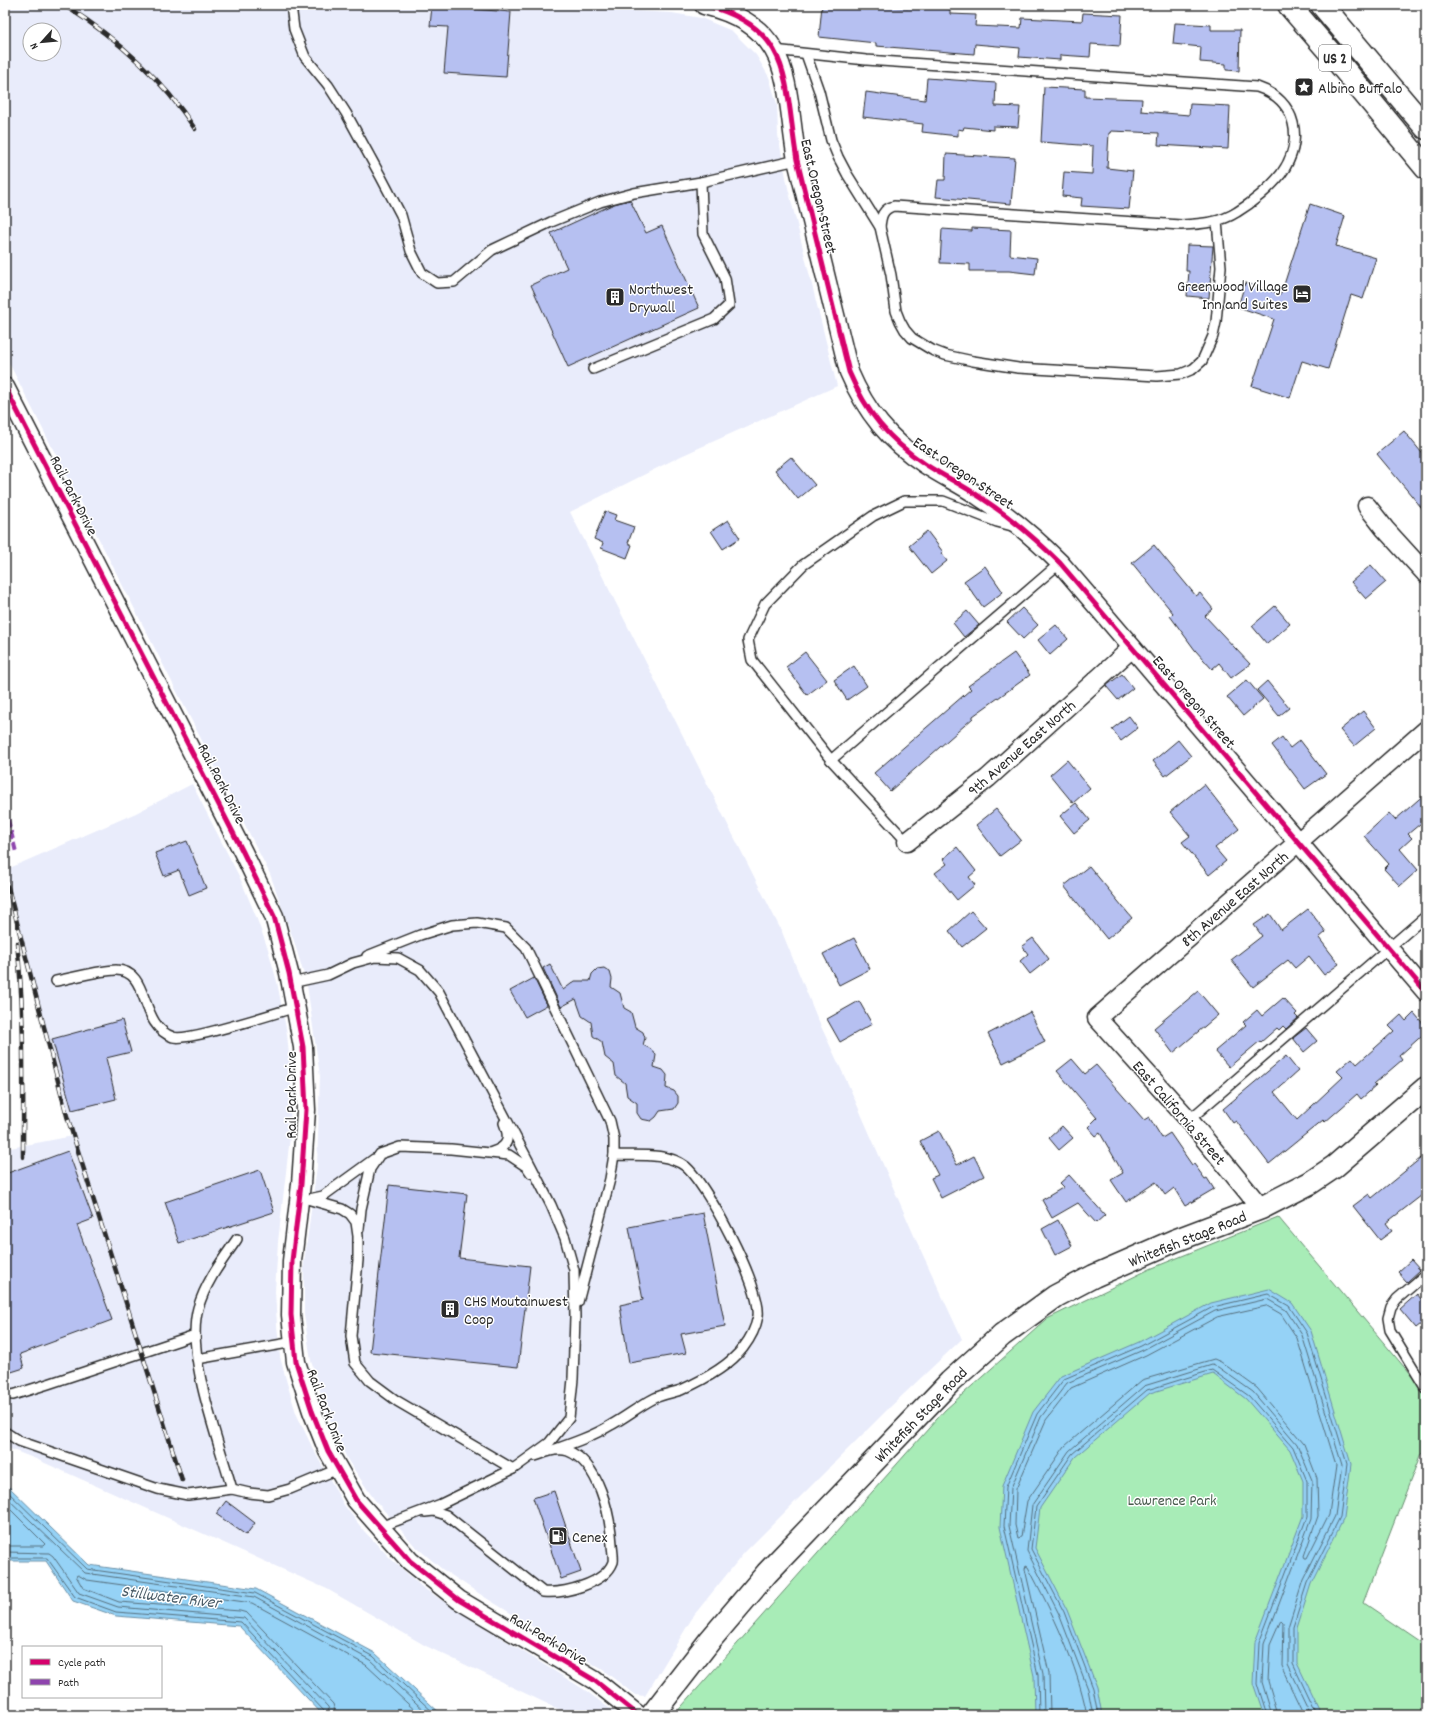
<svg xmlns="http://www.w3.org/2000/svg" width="1431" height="1720" font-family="Dekko,sans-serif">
<rect width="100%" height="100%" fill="#fff"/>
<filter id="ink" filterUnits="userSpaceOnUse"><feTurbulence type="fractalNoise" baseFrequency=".025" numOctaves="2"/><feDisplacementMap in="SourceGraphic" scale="8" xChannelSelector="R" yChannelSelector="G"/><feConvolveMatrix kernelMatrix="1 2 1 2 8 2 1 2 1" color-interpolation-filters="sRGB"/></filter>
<g filter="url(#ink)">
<!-- built -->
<g fill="#e9ecfb" fill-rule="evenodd">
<path d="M5,5H519L672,13L701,18L732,31L756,55L769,77L777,104L778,135L788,188L837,386L681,456L570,512L782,932L818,1020L848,1084L916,1240L962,1339L887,1410L744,1553L694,1615L645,1696L635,1695L603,1670L486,1598L442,1569L415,1546L374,1499L347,1459L325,1407L311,1361L304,1314V1263L317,1166L320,1076L307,985L294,941L270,874L5,355ZM30,30H54V54H30Z"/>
<path d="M192,784L240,878L255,914L268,949L277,982L287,1034L291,1076L290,1137L278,1242L275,1291L277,1325L280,1357L287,1383L296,1413L313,1449L344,1505L364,1531L390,1558L422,1587L456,1610L585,1690L618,1715H571L426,1646L327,1589L36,1459L5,1447V1149L73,1136L37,1004L5,876V870L136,813Z"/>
</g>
<!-- green -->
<path fill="#a8ecb7" stroke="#6a8c71" d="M1278,1217L1426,1393V1449L1421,1453L1363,1603L1422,1643L1426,1660V1715H674L945,1410L1047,1319L1150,1269Z"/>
<!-- water -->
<g fill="#95d2f6" stroke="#6b8fa5">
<path d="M1269,1289L1292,1303L1311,1331L1351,1464L1344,1518L1311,1584L1297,1628V1663L1322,1715H1264L1253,1683L1255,1642L1303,1516V1481L1290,1450L1246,1399L1213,1374L1150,1393L1075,1457L1040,1508L1035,1548L1067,1610L1097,1687L1102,1715H1035L1034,1676L1000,1527L1002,1486L1033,1412L1061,1376L1139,1342L1211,1303Z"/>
<path d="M5,1485H7L89,1565L256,1589L375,1653L442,1715H323L239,1626L116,1616L73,1601L46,1561H5Z"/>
</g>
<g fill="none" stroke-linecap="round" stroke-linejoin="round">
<!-- shore -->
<g stroke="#556e7c" stroke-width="1">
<path d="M1267,1306L1281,1314L1297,1338L1336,1465L1329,1514L1307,1558H1305L1304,1556L1318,1516L1317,1478L1304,1444L1257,1388L1221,1362L1214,1359L1142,1380L1065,1446L1027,1501L1021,1537L1018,1538L1015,1525L1016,1489L1046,1420L1071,1388L1146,1355L1217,1317Z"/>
<path d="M5,1489L87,1569L255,1593L373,1656L436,1715"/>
<path d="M5,1496L85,1573L254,1597L370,1660L429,1715"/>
<path d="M5,1504L45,1544L43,1546H5"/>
<path d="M5,1552L49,1553L53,1556L79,1593L118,1607L244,1618L328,1707L330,1715"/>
<path d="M5,1558H47L75,1597L116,1612L241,1622L324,1711L325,1715"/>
<path d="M336,1715L333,1704L247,1613L240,1611L119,1602L83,1588L76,1576L78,1575L87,1580L252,1603L366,1665L420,1715"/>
<path d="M1039,1715L1038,1675L1004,1526L1006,1487L1037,1414L1064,1379L1141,1346L1213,1307L1268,1294L1289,1306L1307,1333L1347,1464L1340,1517L1307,1583L1293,1627V1664L1317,1715"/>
<path d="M1044,1715L1043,1674L1009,1526L1011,1488L1041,1417L1067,1383L1143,1350L1215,1311L1267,1299L1286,1310L1302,1335L1342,1465L1335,1516L1303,1580L1288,1627V1665L1312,1715"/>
<path d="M1050,1715L1049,1673L1025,1569L1026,1566L1028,1567C1053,1614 1077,1663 1087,1715"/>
<path d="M1093,1715L1088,1689L1059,1614L1027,1551L1032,1505L1069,1451L1144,1386L1212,1365L1218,1367L1253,1392L1297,1444L1312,1480L1311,1519L1264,1644L1262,1682L1272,1715"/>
<path d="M1098,1715L1093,1688L1064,1612L1031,1549L1036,1507L1072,1454L1147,1390L1212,1370L1249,1396L1293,1447L1307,1481V1517L1259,1643L1257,1683L1267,1715"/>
<path d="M1278,1715L1268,1681L1270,1645L1281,1620L1283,1622L1282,1667L1305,1715"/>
</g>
</g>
<!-- building -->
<g fill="#b6c0f1" stroke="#2b2b2b">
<path d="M822,5H878L908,8V5L950,9V14L976,15L975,26L1021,28L1022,18L1082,21L1083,13L1122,15L1120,46L1091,44L1090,57L1060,55V60L1019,57L1020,48L975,44L974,54L876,46V43L819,37Z"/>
<path d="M432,6L511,12L506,77L444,73L448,27L430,26Z"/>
<path d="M1175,23L1211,25V30H1240L1239,71L1226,70V64L1200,62L1201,47L1173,44Z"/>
<path d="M927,78L996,83L995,106L1020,107L1018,127L993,126V130L964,127L963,130L958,129V136L922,132L923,124L863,117L866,92L925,100Z"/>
<path d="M1044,87L1085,89V97L1142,99L1141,111L1189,115L1190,104L1230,106L1228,149L1158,145L1159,133L1111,131L1110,133H1109L1107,168L1133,171L1129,209L1081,206L1082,198L1062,196L1064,172L1092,174L1093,146L1041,142Z"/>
<path d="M946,154L1015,158L1011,204L936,197L938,180H945Z"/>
<path d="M630,200L646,233L662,226L699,308L568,367L531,285L567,268L551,233L614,204Z"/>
<path d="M1310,204L1345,216L1336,246L1376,258L1363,299L1351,295L1328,369L1302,361L1290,398L1252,386L1274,319L1238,307L1245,283L1281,294Z"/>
<path d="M972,228L1011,230L1010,255L1037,258L1035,274L1009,271H970V264L940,263L942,229L972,231Z"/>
<path d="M1187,245L1213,246L1209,298L1187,296L1189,271H1186Z"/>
<path d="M1404,431L1426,458V513L1377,454Z"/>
<path d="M791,457L815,485L798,499L775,470Z"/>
<path d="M605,511L616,515L614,520L634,527L628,543L632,545L627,558L601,548L603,543L594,539Z"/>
<path d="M728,520L740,538L723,549L711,531Z"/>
<path d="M927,531L943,552L941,553L947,561L931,574L909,546Z"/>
<path d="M1154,545L1196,596L1200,593L1213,609L1205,616L1250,664L1231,678L1219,663L1212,669L1195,650L1170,616L1173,613L1132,563Z"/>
<path d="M1371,565L1386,582L1366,599L1351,582Z"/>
<path d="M985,566L1003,592L983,607L964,581Z"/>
<path d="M1275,606L1290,624L1267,644L1252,626Z"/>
<path d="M1022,608L1038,625L1023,639L1007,622Z"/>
<path d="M967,611L979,625L964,637L953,623Z"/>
<path d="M1056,625L1068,639L1050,655L1038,640Z"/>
<path d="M805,652L827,680L807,695L786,667Z"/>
<path d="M1014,653L1030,675L973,716V718L890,791L874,773L971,689L968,686Z"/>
<path d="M854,666L867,686L847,700L834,680Z"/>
<path d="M1122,674L1133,688L1118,700L1106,686Z"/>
<path d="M1247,680L1263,699L1243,716L1227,697Z"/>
<path d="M1267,681L1289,708L1279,716L1257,690Z"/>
<path d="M1363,711L1376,728L1354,746L1340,730Z"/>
<path d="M1129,716L1138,728L1121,741L1112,729Z"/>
<path d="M1282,737L1290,748L1300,740L1326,774L1305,789L1272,745Z"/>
<path d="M1178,740L1191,756L1165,776L1153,761Z"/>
<path d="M1067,760L1090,788L1073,803L1050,775Z"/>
<path d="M1204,784L1239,829L1215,848L1226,861L1209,875L1182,842L1190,836L1170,812Z"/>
<path d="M1426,793V819L1408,834L1412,838L1400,849L1418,870L1400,886L1384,869L1389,864L1364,836L1389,813L1395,820Z"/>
<path d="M1076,803L1090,820L1074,833L1060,816Z"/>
<path d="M996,809L1021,840L1000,856L976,825Z"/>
<path d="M187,841L206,888L189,895L179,870L164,876L155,853Z"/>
<path d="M957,847L976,871L969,877L975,885L957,900L935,873L947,864L943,859Z"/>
<path d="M1089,866L1132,918L1107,939L1064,886Z"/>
<path d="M1308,909L1326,932L1319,938L1339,964L1324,975L1309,956L1295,968L1288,960L1253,987L1231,960L1262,936L1254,925L1270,914L1281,930Z"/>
<path d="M971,911L986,928L962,947L949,931Z"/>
<path d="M854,938L870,969L839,985L823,954Z"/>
<path d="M1033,938L1049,959L1030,974L1020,961L1028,954L1022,946Z"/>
<path d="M550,964L563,990L575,981H590L592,974L597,969L604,968L610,972L612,979L611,987L620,993L624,1008L631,1012L635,1027L643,1032L645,1038L643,1045L651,1049L656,1055L654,1067L663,1070L667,1075L666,1088L674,1091L678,1096V1103L674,1109L660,1111L656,1117L651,1121L641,1119L637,1113V1103L627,1096L625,1083L616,1076L614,1064L605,1057L602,1042L593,1036L591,1022L582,1016L576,999L561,1007L543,968Z"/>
<path d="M534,978L547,1005L525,1017L510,991Z"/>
<path d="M1198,991L1218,1015L1173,1053L1154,1028Z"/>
<path d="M1283,998L1297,1013L1295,1015L1298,1018L1286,1029L1283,1026L1279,1030L1277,1028L1261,1042L1260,1041L1229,1067L1215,1051L1246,1025L1243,1022L1257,1010L1262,1016Z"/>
<path d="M859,1001L872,1024L840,1042L827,1019Z"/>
<path d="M1030,1012L1045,1042L1003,1063L988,1034Z"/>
<path d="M1414,1013L1426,1027V1032L1399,1056L1402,1060L1374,1084L1376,1086L1361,1099L1357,1094L1325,1122L1323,1120L1269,1164L1236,1121L1233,1123L1223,1109L1286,1056L1298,1071L1274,1092L1297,1120L1343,1077L1337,1071L1352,1058L1357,1064L1394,1031L1389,1026L1401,1015L1406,1021Z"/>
<path d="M122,1020L131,1052L106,1058L116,1099L72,1110L52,1039Z"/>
<path d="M1306,1028L1317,1041L1304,1052L1293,1038Z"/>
<path d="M1072,1059L1085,1074L1096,1065L1144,1120L1149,1117L1162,1138L1170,1133L1192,1165L1194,1164L1205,1179L1207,1178L1214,1189L1185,1206L1174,1188L1165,1195L1156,1182L1126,1202L1111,1180L1123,1173L1100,1133L1096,1136L1088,1127L1097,1118L1057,1071Z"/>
<path d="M1062,1126L1073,1138L1059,1150L1049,1138Z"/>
<path d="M939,1131L957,1165L974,1156L984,1176L941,1198L931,1178L938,1175L920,1141Z"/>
<path d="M68,1151L93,1219L77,1225L112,1320L20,1354L24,1368L5,1374V1174Z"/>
<path d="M1426,1154V1192L1386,1223L1392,1231L1380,1240L1353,1206L1369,1194L1372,1198Z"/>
<path d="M260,1170L274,1212L179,1243L165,1202Z"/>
<path d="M1069,1175L1105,1215L1096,1223L1078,1203L1052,1218L1042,1200L1064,1187L1060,1183Z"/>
<path d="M389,1185L467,1194L459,1258L530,1266L518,1367L370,1352Z"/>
<path d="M703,1213L725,1326L681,1334L686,1353L629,1363L620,1305L643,1300L629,1227Z"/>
<path d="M1058,1220L1072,1246L1055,1255L1042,1229Z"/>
<path d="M1411,1260L1420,1270L1407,1282L1398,1272Z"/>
<path d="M1417,1294L1426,1305V1320L1416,1328L1400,1309Z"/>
<path d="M554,1491L581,1572L561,1579L533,1498Z"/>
<path d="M226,1501L255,1523L246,1535L216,1514Z"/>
</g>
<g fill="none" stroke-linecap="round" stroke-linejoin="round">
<!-- service casing -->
<g stroke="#2b2b2b" stroke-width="12">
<g id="service">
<path d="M291,5L294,29L305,57L328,85L346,113L381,177L401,215L411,251L422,273L437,283L454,282L492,250L551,222L600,202L634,193L701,182L797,160"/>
<path d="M774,50L866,60L1257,87C1297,100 1305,141 1281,174C1270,188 1252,203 1237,212C1220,223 1201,224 1181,225L894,206C882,209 881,217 880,227"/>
<path d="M806,54L819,91L831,140L838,157L847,174L880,227L891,275L896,311L900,321L905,330L912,338L932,350L945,355L973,361L1018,368L1157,376L1181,374L1193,369L1202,361L1213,336L1216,322L1221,267L1217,221"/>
<path d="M593,369L714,319L729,305L725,278L703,234L701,182"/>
<path d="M831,760L1060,563"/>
<path d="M907,842L831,760L752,660L748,640L765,604L803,565L873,516L904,501H943L997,522L1012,526"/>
<path d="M367,956L420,935L452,925L477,923L506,928L526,948L610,1121L614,1139V1155L610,1179L578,1302"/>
<path d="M56,981C74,978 100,970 116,970C151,970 138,1025 173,1037C186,1042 276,1013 296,1007"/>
<path d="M291,983L328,975L353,963L375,957L398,958L420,970L439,992L530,1164L551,1205L565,1238L574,1270L575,1317L573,1379L569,1418L549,1443L513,1469L441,1504L380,1527"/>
<path d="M1189,1120L1426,916"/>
<path d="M492,1152C509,1147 510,1138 504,1123"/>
<path d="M307,1199L342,1209L350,1214L356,1222L358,1236V1260L351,1336L355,1363L370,1381L397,1401L513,1469"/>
<path d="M309,1199L323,1196L374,1159"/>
<path d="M359,1229L361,1209L370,1169L380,1154L400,1147L451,1149L509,1155L527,1167L531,1173"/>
<path d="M1426,1274L1397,1299L1391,1307L1388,1318L1390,1330L1426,1389"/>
<path d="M197,1359L294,1342"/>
<path d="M5,1394L13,1395L48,1384L195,1335"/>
<path d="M5,1432L19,1441L158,1489L188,1495L232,1489L249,1493L268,1495L290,1489L338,1469"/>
<path d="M553,1450C573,1443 593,1436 611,1425C626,1417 639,1406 655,1398C663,1394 672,1393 681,1390C701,1381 729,1366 743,1348C750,1339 756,1327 758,1316C762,1288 707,1184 685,1166C667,1152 636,1156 614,1155"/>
<path d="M232,1489C219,1442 185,1355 198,1308C206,1281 222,1261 237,1239"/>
<path d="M425,1512L434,1511L446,1515L543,1592C563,1594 605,1584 613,1562C614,1557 612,1549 612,1544C610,1514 599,1463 568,1451C557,1447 545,1453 535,1456"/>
</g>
</g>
<!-- minor casing -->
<g stroke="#2b2b2b" stroke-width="21">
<g id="minor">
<path d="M704,5C795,27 784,85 797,160L849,372C866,412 889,440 925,464C943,476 963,485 980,497C1009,516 1035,538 1060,563L1426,992"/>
<path d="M5,387L243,852L274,916L289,973L303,1047L306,1110L301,1184L292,1261L291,1315L296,1362L312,1411L328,1451L356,1500L410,1561L459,1600L594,1680L638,1715"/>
<path d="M1367,506L1385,529L1426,574"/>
<path d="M907,842L988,778L1132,648"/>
<path d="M1261,1208L1189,1120L1097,1018L1426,730"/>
</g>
</g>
<!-- secondary casing -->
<g stroke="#2b2b2b" stroke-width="25">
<path id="secondary" d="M652,1715L711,1639L767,1573L950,1382L1002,1335L1056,1296L1094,1276L1174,1241L1261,1208L1310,1183L1334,1167L1426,1088"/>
</g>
<!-- trunk casing -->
<g stroke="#2b2b2b" stroke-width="25">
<g id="trunk">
<path d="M1289,5L1339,63L1426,168"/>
<path d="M1322,5L1426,128"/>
</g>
</g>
<!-- service -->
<use href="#service" stroke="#fff" stroke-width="9"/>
<!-- minor -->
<use href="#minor" stroke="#fff" stroke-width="18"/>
<!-- secondary -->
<use href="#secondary" stroke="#fff" stroke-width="22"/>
<!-- trunk -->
<use href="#trunk" stroke="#fff" stroke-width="22"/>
<!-- rail casing -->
<g stroke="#2b2b2b" stroke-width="4.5">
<g id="rail">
<path d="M64,5C115,37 162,78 195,129"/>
<path d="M5,876L67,1116L182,1480"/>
<path d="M17,943C25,1014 23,1086 23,1157"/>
</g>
</g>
<!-- rail -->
<use href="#rail" stroke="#fff" stroke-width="3" stroke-dasharray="9" stroke-linecap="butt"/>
<!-- quiet -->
<path stroke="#8e44ad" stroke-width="4" stroke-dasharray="8 4" stroke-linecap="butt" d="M5,808L16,852"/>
<!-- cycleway casing -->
<g stroke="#fff" stroke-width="8">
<g id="cycleway">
<path d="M704,5C795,27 784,85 797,160L849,372C866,412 889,440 925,464C943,476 963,485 980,497C1009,516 1035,538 1060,563L1426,992"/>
<path d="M5,387L243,852L274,916L289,973L303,1047L306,1110L301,1184L292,1261L291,1315L296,1362L312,1411L328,1451L356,1500L410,1561L459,1600L594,1680L638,1715"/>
</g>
</g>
<!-- cycleway -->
<use href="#cycleway" stroke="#d6006c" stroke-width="5"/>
</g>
</g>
<!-- icons -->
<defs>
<g id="sight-square" transform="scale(1)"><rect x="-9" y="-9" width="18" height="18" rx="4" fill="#2b2b2b" stroke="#fff"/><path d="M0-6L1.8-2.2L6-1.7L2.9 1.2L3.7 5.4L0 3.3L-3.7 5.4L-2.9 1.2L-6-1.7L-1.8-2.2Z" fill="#fff"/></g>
<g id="hotel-square" transform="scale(1)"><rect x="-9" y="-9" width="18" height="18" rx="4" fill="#2b2b2b" stroke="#fff"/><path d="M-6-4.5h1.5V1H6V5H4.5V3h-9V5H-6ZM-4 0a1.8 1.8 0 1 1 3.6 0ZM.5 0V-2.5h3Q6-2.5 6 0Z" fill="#fff"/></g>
<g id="building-square" transform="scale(1)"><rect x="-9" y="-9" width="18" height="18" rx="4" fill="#2b2b2b" stroke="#fff"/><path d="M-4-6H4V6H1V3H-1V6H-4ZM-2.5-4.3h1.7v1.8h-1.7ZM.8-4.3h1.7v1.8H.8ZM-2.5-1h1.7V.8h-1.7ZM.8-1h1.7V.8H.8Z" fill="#fff"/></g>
<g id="fuel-square" transform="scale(1)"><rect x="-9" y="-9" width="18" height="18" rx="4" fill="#2b2b2b" stroke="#fff"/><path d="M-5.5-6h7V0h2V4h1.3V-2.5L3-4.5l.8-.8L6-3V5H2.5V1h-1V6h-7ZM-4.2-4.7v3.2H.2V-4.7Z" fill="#fff"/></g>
</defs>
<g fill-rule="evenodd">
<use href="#sight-square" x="1304" y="87"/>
<use href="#hotel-square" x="1302" y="294"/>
<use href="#building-square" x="615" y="297"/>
<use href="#building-square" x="450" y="1309"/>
<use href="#fuel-square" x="558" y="1536"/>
</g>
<g text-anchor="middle" stroke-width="3" stroke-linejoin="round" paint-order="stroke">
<!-- shield labels -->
<rect fill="#fff" stroke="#6b6b6b" stroke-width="1" x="1319" y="45" width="32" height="26" rx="3"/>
<g font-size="15" font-weight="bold" fill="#2b2b2b">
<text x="1335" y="63">US 2</text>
</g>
<!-- poi labels -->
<g font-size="16" fill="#2b2b2b" stroke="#fff" text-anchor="start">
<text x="1318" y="93">Albino Buffalo</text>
<text x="1288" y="291" text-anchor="end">Greenwood Village<tspan x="1288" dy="18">Inn and Suites</tspan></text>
<text x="629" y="294">Northwest<tspan x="629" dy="18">Drywall</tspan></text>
<text x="464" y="1306">CHS Moutainwest<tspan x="464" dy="18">Coop</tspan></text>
<text x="572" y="1542">Cenex</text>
</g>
<!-- street labels -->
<g font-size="16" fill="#2b2b2b" stroke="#fff">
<text transform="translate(820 196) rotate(77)" y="6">East Oregon Street</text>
<text transform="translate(964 472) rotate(34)" y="6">East Oregon Street</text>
<text transform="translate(75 495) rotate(63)" y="6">Rail Park Drive</text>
<text transform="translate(1195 701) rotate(49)" y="6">East Oregon Street</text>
<text transform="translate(1021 747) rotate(-41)" y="6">9th Avenue East North</text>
<text transform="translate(223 783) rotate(63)" y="6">Rail Park Drive</text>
<text transform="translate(1234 898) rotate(-41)" y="6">8th Avenue East North</text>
<text transform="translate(290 1095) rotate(-90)" y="6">Rail Park Drive</text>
<text transform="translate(1180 1112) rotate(49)" y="6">East California Street</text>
<text transform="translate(1187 1238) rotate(-22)" y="6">Whitefish Stage Road</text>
<text transform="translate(328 1410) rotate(69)" y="6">Rail Park Drive</text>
<text transform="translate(920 1414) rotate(-46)" y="6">Whitefish Stage Road</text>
<text transform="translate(549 1638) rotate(31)" y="6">Rail Park Drive</text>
</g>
<!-- park labels -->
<g font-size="16" fill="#4a5b4e" stroke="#fff">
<text x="1172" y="1505">Lawrence Park</text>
</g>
<!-- water labels -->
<g font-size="17" font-style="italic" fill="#4b5d68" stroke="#fff">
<text transform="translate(171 1596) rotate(7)" y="6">Stillwater River</text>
</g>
</g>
<!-- margin -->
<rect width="1431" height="1720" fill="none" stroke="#fff" stroke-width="20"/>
<rect x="10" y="10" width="1411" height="1700" fill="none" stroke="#2b2b2b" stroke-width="1.5" filter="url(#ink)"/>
<!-- legend -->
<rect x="22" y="1646" width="140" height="52" fill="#ffffff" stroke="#aaaaaa"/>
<rect x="30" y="1659" width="20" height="6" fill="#d6006c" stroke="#aaaaaa"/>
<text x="58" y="1666" font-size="12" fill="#2b2b2b">Cycle path</text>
<rect x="30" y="1679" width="20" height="6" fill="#8e44ad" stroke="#aaaaaa"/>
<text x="58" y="1686" font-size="12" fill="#2b2b2b">Path</text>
<!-- north arrow -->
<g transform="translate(42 42) rotate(243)"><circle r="19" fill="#ffffff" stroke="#aaaaaa"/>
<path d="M0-3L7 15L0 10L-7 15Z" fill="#2b2b2b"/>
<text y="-6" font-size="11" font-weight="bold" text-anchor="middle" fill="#2b2b2b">N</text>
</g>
</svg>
